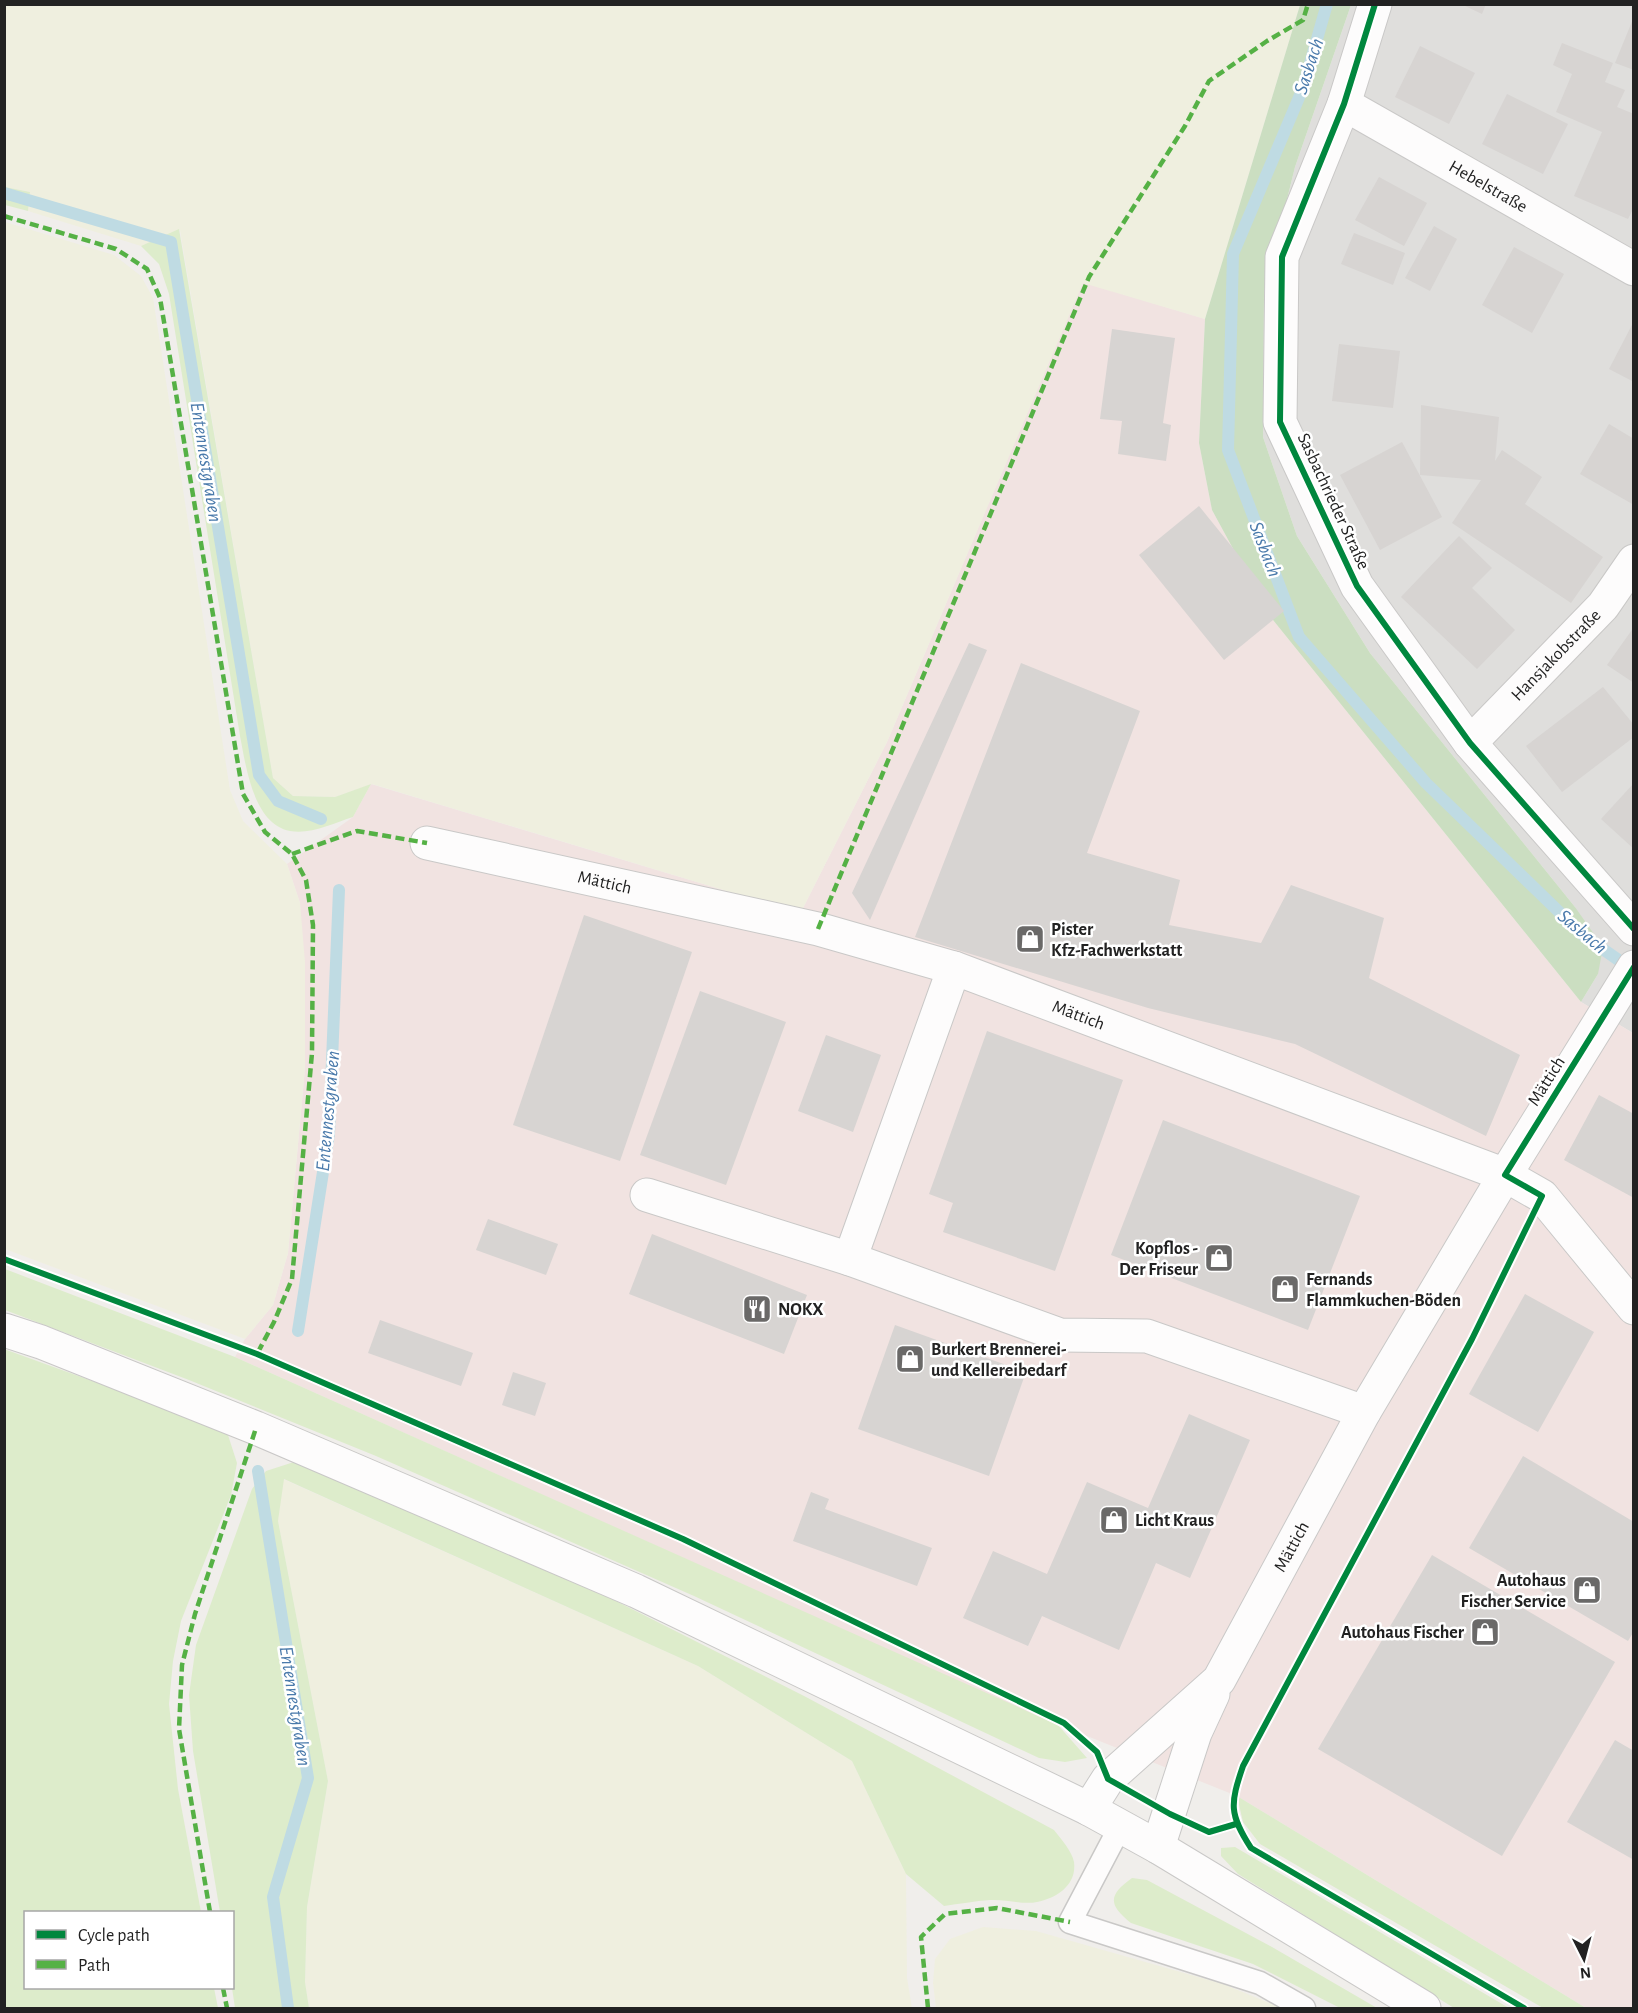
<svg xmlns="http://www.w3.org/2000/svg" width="1638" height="2013" font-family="'Alegreya Sans',sans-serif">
<rect width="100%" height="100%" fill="#f0eeeb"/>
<!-- residential -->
<path fill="#dfdedc" d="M1351,5H1633V1033L1581,1002L1598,974L1575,907L1370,653L1297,536L1263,437L1264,292L1295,167Z"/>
<!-- commercial -->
<path fill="#f1e3e1" d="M1083,282L1205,319L1199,443L1212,510L1269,615L1581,1002L1633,1033V2008H1586L1237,1796L1022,1710L235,1357L245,1339L273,1305L288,1253L305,1068L300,903L287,864L353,817L371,784L783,908L802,910L887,742Z"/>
<!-- farmland -->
<g fill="#efefdf">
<path d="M4,5H1300L1205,319L1083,283L887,742L802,910L783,908L372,784L335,797L293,796L273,778L180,230L141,246L28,211L30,192L5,187Z"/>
<path d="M5,222L114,255L141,276L153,298L230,790L243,821L287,864L300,903L305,962V1068L288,1253L273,1305L245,1339L5,1249Z"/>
<path d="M283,1479L698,1666L852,1761L906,1874L907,1978L912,2008H309L305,1982L307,1907L328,1781L278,1521Z"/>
<path d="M983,1927L1036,1931L1223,1984L1282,2008H936L933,1983L935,1959L950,1939Z"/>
</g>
<!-- grass -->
<g fill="#ddeccb">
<path d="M5,187L30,192L28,211L5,205Z"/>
<path d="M179,229L273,778L293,796L335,797L371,784L353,817C334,823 310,835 290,831C253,824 246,766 240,736L169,294L159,264L141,246Z"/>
<path d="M5,1269L235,1357L1058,1725L1087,1758L1065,1762L1039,1758L694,1596L376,1456L189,1380L5,1310Z"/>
<path d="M4,1349L208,1423L228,1435L237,1463L231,1495L181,1621L173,1661L169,1704L178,1789L201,1912H26V1988H214L218,2008H5Z"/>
<path d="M294,1462L616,1601L806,1697L1054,1830C1061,1839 1072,1851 1074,1862C1077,1885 1057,1898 1037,1902C1023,1905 1006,1899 990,1900C975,1901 959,1904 944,1906L906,1874L852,1761L698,1666L284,1479L278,1521L328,1781L307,1907L305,1982L309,2008H235L232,1988V1912H220L193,1751L189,1695L196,1645L252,1489L266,1471Z"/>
<path d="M1237,1796L1586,2008H1543L1260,1844L1243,1822Z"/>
<path d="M1235,1847L1509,2008H1454L1238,1874L1221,1856V1848Z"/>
<path d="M1132,1878L1147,1880L1272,1947L1377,2008H1340L1253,1964L1131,1923C1108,1905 1108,1895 1132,1878Z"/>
</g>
<!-- forest -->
<path fill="#cbdec1" d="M1300,5H1351L1295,167L1264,292L1263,437L1297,536L1370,653L1575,907L1603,947L1598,974L1581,1002L1269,615L1212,510L1199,443L1205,319Z"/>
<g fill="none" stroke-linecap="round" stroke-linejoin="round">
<!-- stream -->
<g stroke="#bfdbe3" stroke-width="12">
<path d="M1327,4L1303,88L1233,254L1228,450L1299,637L1426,783L1584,936L1630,968"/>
<path d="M4,193L171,242L259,775L278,801L321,819"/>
<path d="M298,1331L329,1134L339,890"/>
<path d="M258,1471L308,1778L273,1897L288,2008"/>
</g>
</g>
<!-- building -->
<g fill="#d7d4d2">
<path d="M1461,4H1486L1482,14Z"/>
<path d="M1633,19H1634V70L1615,63Z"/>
<path d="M1562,43L1613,63L1605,82L1625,90L1617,107L1634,114V207L1628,219L1574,196L1602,132L1556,112L1572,74L1553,65Z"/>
<path d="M1420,46L1475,73L1449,124L1395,97Z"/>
<path d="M1507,94L1568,124L1543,174L1482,144Z"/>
<path d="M1379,177L1427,203L1404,246L1355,220Z"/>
<path d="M1434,226L1457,239L1430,291L1405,278Z"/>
<path d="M1354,233L1405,253L1393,285L1341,264Z"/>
<path d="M1514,247L1564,274L1532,333L1482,305Z"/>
<path d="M1634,321V382L1609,369Z"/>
<path d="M1112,329L1175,338L1163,423L1171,425L1166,461L1118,454L1122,421L1100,419Z"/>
<path d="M1339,344L1400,351L1393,408L1332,401Z"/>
<path d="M1421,405L1499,417L1495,461L1502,450L1542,477L1525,504L1603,557L1571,603L1452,523L1481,480L1420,475Z"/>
<path d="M1609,424L1634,439V505L1580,474Z"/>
<path d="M1402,442L1442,517L1380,550L1340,475Z"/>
<path d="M1199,506L1284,611L1224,660L1139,555Z"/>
<path d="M1459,536L1492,568L1472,588L1515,630L1477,669L1401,597Z"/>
<path d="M1634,627V683L1607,665Z"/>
<path d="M969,643L987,650L870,920L852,893Z"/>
<path d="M1021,663L1140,711L1087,853L1180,880L1169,925L1261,943L1291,885L1384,918L1369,978L1520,1055L1486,1136L1295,1044L1148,1008L915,937Z"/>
<path d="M1603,687L1634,725V737L1562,792L1526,746Z"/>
<path d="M1634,783V849L1601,819Z"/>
<path d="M584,915L692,952L620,1161L513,1125Z"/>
<path d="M700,991L786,1022L726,1185L640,1155Z"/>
<path d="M987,1031L1123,1080L1055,1271L943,1232L953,1203L929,1194Z"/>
<path d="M826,1035L881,1055L853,1132L798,1111Z"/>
<path d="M1599,1095L1634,1114V1198L1564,1160Z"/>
<path d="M1163,1120L1360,1196L1308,1330L1111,1255Z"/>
<path d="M488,1219L558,1244L546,1275L476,1250Z"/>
<path d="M652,1234L807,1295L784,1354L629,1294Z"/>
<path d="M1525,1294L1594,1332L1538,1432L1469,1394Z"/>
<path d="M380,1320L473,1353L461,1386L368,1353Z"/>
<path d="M895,1325L1026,1372L989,1476L858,1429Z"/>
<path d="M513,1372L546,1383L535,1416L502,1405Z"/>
<path d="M1189,1414L1250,1440L1190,1578L1156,1563L1119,1650L1042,1616L1028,1646L963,1618L993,1551L1047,1574L1087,1482L1148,1508Z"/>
<path d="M1523,1456L1634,1522V1631L1628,1641L1469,1548Z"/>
<path d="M811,1492L829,1499L825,1509L932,1548L917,1586L793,1541Z"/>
<path d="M1432,1555L1615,1662L1502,1856L1318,1749Z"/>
<path d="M1615,1740L1634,1751V1860L1567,1822Z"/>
</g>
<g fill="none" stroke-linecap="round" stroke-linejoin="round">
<!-- service casing -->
<g stroke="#c9c8c7" stroke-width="25">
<path id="service" d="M1120,1827L1070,1922L1260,1983L1304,2008"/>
</g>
<!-- minor casing -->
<g stroke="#c9c8c7" stroke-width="35">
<g id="minor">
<path d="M1375,4L1344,104L1282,257L1280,422L1357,586L1470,743L1634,929"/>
<path id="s1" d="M1344,104L1634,269"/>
<path id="s2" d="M1470,743L1603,606L1634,561"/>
<path id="s3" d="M427,843L818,929L954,968L1505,1175L1542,1196L1634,1308"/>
<path d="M954,968L850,1259L1060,1335L1147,1336L1364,1412"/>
<path d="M647,1195L850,1259"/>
<path id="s4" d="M1089,1809L1108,1779L1219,1680L1364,1412L1505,1175L1634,967"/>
<path d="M1158,1847L1195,1733L1213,1694"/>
</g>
</g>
<!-- tertiary casing -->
<g stroke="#c9c8c7" stroke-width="35">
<path id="tertiary" d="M4,1330L41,1342L256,1428L636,1591L1089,1809L1158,1847L1424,2008"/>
</g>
<!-- service -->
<use href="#service" stroke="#fdfcfc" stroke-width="22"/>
<!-- minor -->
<use href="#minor" stroke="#fdfcfc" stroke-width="33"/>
<!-- tertiary -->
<use href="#tertiary" stroke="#fdfcfc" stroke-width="33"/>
<!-- quiet -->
<g stroke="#55b145" stroke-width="4.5" stroke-dasharray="9 4.5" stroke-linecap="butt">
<path d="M4,216L116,249L147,269L160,298L243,794L265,832L292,854L306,880L313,925L312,1053L292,1279L274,1322L257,1354"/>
<path d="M292,854L357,831L427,843"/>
<path d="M818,929L1089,277L1185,126L1209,81L1267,41L1303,20L1308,4"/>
<path d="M210,1912L179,1729L182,1665L195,1614L256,1428"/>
<path d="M223,1988L227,2008"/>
<path d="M928,2008L921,1937L945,1914L997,1908L1070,1922"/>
</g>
<!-- cycleway casing -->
<g stroke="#fff" stroke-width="10">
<g id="cycleway">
<path d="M1375,4L1344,104L1282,257L1280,422L1357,586L1470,743L1634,929"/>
<path d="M4,1259L257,1354L683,1539L1064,1723L1097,1752L1108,1779L1170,1814L1209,1832L1236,1824"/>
<path d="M1524,2008L1251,1848C1229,1814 1230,1804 1243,1766L1472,1339L1542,1196L1505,1175L1634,967"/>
</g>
</g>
<!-- cycleway -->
<use href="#cycleway" stroke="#00873e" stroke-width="6"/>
</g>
<!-- icons -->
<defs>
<g id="shop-square" transform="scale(1.5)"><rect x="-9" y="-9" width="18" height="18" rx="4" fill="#6a6968" stroke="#fff"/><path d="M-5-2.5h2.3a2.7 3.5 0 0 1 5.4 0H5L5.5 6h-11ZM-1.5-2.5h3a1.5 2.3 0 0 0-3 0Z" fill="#fff"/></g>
<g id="restaurant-square" transform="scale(1.5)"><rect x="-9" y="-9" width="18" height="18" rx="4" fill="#6a6968" stroke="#fff"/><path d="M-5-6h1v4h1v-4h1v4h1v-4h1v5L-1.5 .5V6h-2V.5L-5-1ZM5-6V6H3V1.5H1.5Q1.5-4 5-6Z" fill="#fff"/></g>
</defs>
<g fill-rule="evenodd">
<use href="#shop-square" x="1030" y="939"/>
<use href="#shop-square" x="1219" y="1258"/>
<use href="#shop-square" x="1285" y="1289"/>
<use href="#restaurant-square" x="757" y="1309"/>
<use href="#shop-square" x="910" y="1359"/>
<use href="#shop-square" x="1114" y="1520"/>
<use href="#shop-square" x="1587" y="1590"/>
<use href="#shop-square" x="1485" y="1632"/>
</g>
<g text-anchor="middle" stroke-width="5" stroke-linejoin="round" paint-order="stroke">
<!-- street labels -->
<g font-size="18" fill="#222" stroke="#fff">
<text dy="6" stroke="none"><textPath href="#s1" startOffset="166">Hebelstraße</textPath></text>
<text transform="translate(1334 501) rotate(65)" y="6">Sasbachrieder Straße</text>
<text dy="6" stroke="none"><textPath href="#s2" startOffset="123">Hansjakobstraße</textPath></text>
<text dy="6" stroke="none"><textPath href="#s3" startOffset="182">Mättich</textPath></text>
<text dy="6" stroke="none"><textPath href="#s3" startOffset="675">Mättich</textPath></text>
<text transform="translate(1546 1081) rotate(-58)" y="6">Mättich</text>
<text dy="6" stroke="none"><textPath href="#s4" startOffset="336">Mättich</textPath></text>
</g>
<!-- poi labels -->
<g font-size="18" font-weight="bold" fill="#222" stroke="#fff" text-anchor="start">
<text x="1051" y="935">Pister<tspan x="1051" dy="21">Kfz-Fachwerkstatt</tspan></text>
<text x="1198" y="1254" text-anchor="end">Kopflos -<tspan x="1198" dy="21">Der Friseur</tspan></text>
<text x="1306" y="1285">Fernands<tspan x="1306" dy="21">Flammkuchen-Böden</tspan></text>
<text x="778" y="1315">NOKX</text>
<text x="931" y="1355">Burkert Brennerei-<tspan x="931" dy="21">und Kellereibedarf</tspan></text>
<text x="1135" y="1526">Licht Kraus</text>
<text x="1566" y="1586" text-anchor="end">Autohaus<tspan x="1566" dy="21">Fischer Service</tspan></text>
<text x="1464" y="1638" text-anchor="end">Autohaus Fischer</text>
</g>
<!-- water labels -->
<g font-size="20" font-style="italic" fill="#4a7aab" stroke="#fff">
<text transform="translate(1308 66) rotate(-72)" y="7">Sasbach</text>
<text transform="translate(207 462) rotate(81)" y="7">Entennestgraben</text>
<text transform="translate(1266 549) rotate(69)" y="7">Sasbach</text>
<text transform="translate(1583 931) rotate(40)" y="7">Sasbach</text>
<text transform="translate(327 1111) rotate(-85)" y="7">Entennestgraben</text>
<text transform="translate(296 1706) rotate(81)" y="7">Entennestgraben</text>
</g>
</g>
<!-- border -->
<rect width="1638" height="2013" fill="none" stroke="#222222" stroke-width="12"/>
<!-- legend -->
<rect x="24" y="1911" width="210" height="78" fill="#ffffff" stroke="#a7a7a7" stroke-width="1.5"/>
<rect x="36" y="1930" width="30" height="9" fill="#00873e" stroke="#a7a7a7" stroke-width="1.5"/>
<text x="78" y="1941" font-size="18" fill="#222222">Cycle path</text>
<rect x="36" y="1960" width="30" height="9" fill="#55b145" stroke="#a7a7a7" stroke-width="1.5"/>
<text x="78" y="1971" font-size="18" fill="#222222">Path</text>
<!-- north arrow -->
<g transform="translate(1584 1959) rotate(174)" stroke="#ffffff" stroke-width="4.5" paint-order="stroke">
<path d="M0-4.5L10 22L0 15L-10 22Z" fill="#222222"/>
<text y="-9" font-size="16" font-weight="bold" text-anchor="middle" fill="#222222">N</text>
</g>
</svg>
